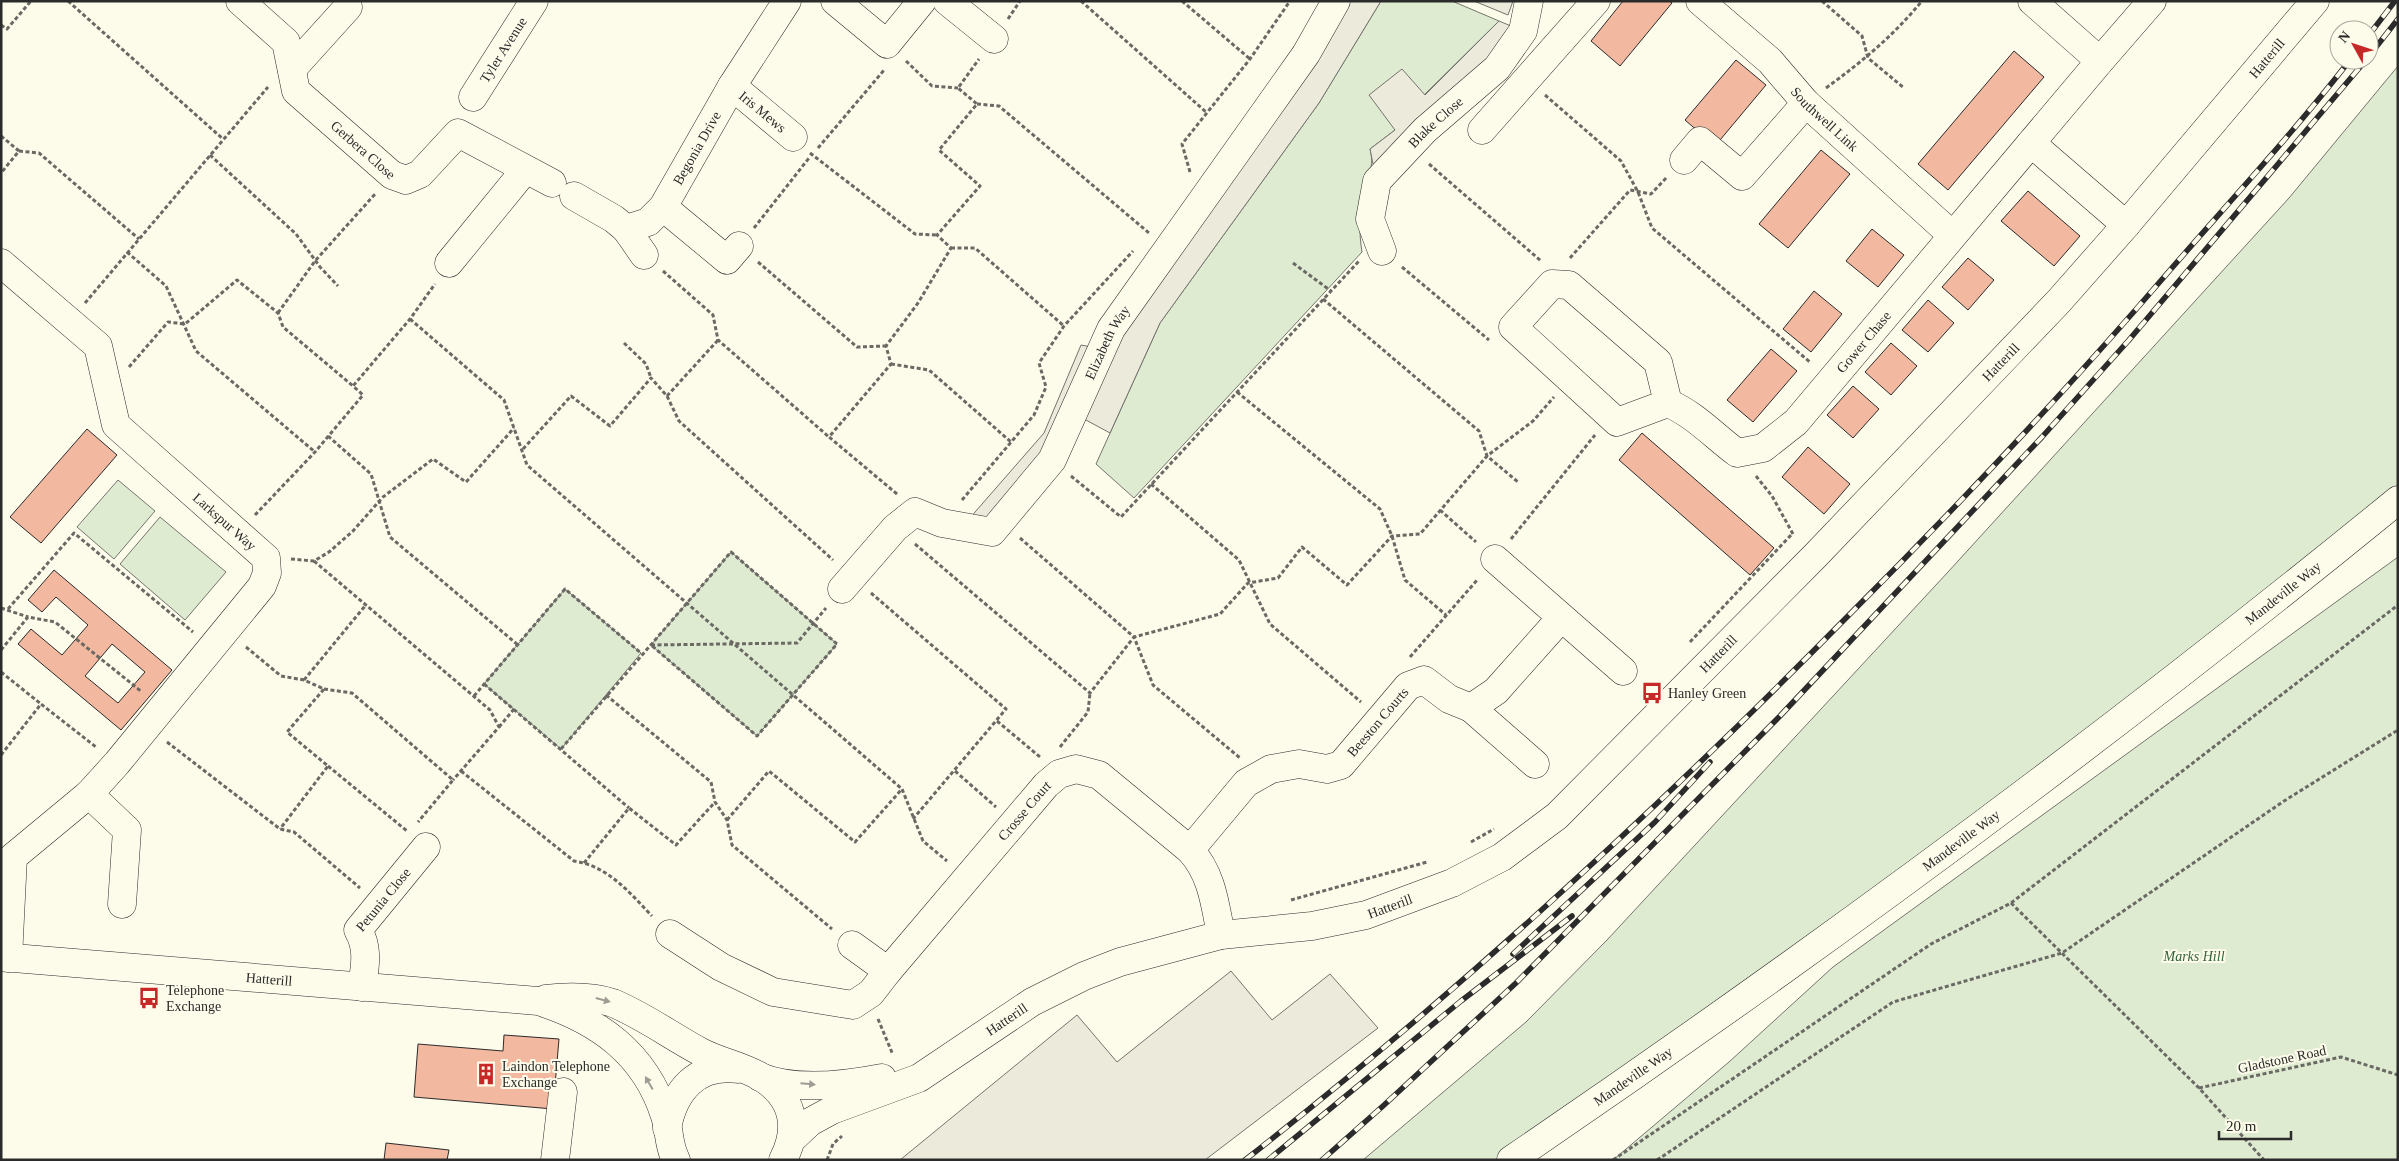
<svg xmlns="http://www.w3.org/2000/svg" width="2399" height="1161" font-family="Georgia,serif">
<rect width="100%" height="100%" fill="#fdfbea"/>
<!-- green -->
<g fill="#deebd1" stroke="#74746e">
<path d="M1381,1H1452L1499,21L1424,95L1395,130L1370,149C1376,173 1364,174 1362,194C1359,212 1359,234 1362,252L1134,498L1096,464L1160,323L1319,103Z"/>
<path d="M2398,66V499L1511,1160H1363L1526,1022L1607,940L1948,572L2289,198Z"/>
<path d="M118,480L155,511L114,559L77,527Z"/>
<path d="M160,517L226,572L185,620L120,564Z"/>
<path d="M731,552L837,644L757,736L651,645Z"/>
<path d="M2398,557V1160H1613L1729,1062L1833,967Z"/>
<path d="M565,589L641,653L561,749L484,684Z"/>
</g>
<!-- parking -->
<g fill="#eceadb" stroke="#74746e">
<path d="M1336,1H1381L1319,103L1160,323L1110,433L1073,413L992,532L962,527L1044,433L1081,345L1102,349Z"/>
<path d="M1474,1H1513L1508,15Z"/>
<path d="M1499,21L1523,31L1383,174L1373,164L1370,149L1395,130L1369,95L1402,69L1425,95Z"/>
<path d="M1231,971L1272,1020L1330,974L1378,1028L1205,1160H900L1077,1015L1117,1062Z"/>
</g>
<!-- building -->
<g fill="#f2b8a0" stroke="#2b2b2b" fill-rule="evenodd">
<path d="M1623,1H1669L1672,3L1620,66L1591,41Z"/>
<path d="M2014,51L2044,77L1948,190L1918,164Z"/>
<path d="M1736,60L1766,85L1715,146L1685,120Z"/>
<path d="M1821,150L1850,174L1788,248L1759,224Z"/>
<path d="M2028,191L2080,236L2054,266L2001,221Z"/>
<path d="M1872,229L1904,255L1878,287L1846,261Z"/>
<path d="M1968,258L1994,280L1968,310L1942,287Z"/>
<path d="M1814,291L1842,314L1811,352L1783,329Z"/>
<path d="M1928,300L1954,323L1928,352L1902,330Z"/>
<path d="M1891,343L1917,366L1891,395L1865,372Z"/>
<path d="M1771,349L1797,371L1753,422L1727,400Z"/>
<path d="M1853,386L1879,409L1853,438L1827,415Z"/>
<path d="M87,429L117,455L41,543L10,517Z"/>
<path d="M1642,433L1774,548L1750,575L1619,460Z"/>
<path d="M1808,447L1850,484L1824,514L1782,477Z"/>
<path d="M54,570L172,670L121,730L18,644L31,629L62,655L88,625L56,597L42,612L28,600ZM112,644L145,672L118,703L85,676Z"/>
<path d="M504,1035L559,1039L553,1109L414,1097L418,1044L503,1051Z"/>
<path d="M386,1143L449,1150L447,1160H384Z"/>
</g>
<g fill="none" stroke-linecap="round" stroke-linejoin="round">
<!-- minor casing -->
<g stroke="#2b2b2b" stroke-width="29">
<g id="minor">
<path id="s1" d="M240,1L286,42L296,91L392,175L406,180L420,174L458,133L552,183"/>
<path d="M835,1L887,44L922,1"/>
<path d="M947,1L994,39"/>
<path id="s2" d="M1700,1L1770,61L1806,103L1952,235"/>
<path d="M2032,1L2100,61"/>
<path d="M292,69L348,7"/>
<path id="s3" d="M732,86L793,137"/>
<path id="s4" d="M473,97L534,1"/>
<path d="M1482,130L1596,1"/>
<path d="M2031,143L2126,225"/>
<path d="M1684,160L1700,141L1742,176L1806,103"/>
<path id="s5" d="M574,196L614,219L626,229L648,222L663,207L732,86L787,1"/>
<path d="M663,207L727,260L739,246"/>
<path d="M626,229L644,255"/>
<path id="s6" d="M1382,251L1370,219L1377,181L1425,130L1497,68L1523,31L1529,1"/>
<path id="s7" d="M1,263L98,346L116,425L266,558L267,573L262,586L117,763L89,794L13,857L8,958"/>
<path d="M449,263L525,170"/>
<path id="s8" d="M1668,403L1658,362L1569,285L1552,284L1513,327L1617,422L1668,403C1694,414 1713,435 1737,453L1763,448L1796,422L2100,61L2152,1"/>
<path d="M1495,559L1623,671"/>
<path id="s9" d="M842,589L895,528L915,512L942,523L992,532L1052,460L1111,329L1306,54L1336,1"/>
<path d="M1471,708L1535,764"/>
<path d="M89,794L127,830L122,904"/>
<path id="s10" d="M1190,850L1246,783L1271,769L1299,764L1327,769L1341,765L1408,686L1424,680L1449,699L1471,708L1496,691L1561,618"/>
<path d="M670,934L721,967L773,992L853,1005L871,993L888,971"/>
<path id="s11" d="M852,945L888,971L1046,785L1059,774L1076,769L1099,775L1190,850C1212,874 1215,904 1221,935"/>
<path id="s12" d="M1,957L538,1001C598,1020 645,1053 665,1116C670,1131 668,1145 676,1160"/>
<path id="s13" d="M362,987C365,967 369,948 358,930L426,847"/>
<path d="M546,999C570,996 591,996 613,1003C644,1016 671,1036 701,1052C720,1062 743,1066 761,1077C793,1097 800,1127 783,1160"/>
<path d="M760,1077C795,1091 846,1085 882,1078"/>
<path d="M667,1128C674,1091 697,1063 738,1069"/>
<path id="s14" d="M792,1139L810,1122L832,1110L919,1078L1032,1002L1084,976L1120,962L1221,935L1312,926L1366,915L1452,883L1502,857L1557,816L1815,556L2059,301L2126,225L2315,1"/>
<path d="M555,1160L563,1092"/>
</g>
</g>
<!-- major casing -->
<g stroke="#2b2b2b" stroke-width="29">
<g id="major">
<path id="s15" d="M1511,1160C1815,953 2113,733 2398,500"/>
</g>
</g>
<!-- path -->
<g stroke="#6a6964" stroke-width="3" stroke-dasharray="4 2.5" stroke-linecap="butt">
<path d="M68,1L223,139"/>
<path d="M1081,1L1206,112"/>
<path d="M1182,1L1250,59"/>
<path d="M1822,1L1862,36L1868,58L1904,88"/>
<path d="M1008,19L1020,1"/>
<path d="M1,25L7,29L31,1"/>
<path d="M906,61L932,86L958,88"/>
<path d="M1826,88C1863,61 1893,36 1922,1"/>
<path d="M1545,95L1621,161L1638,192L1652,228L1811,363"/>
<path d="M977,104L999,106L1149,233"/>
<path d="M1,136L19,151L1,173"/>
<path d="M818,148L885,69"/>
<path d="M19,151L39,153L139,239"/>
<path d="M810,153L915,234L937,235"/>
<path d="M210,155L296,234L320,267L338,286"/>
<path d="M1429,164L1541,261"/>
<path d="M1190,172L1182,144L1250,59L1290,1"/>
<path d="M754,228L809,158"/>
<path d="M951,248H975L1064,326"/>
<path d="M127,252L166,286L196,351L315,452"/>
<path d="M1570,258L1630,190L1651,194L1667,177"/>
<path d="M758,262L857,347L886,346"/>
<path d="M1293,263L1331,291"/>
<path d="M1402,267L1489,340"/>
<path d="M663,271L713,315L718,340L829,437"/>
<path d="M1323,299L1479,431L1487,456L1533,421L1554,397"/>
<path d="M85,303L268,87"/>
<path d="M278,313L315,261L376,193"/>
<path d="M410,319L504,400L527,465L902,789"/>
<path d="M624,343L646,364L651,378"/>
<path d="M891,364L929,370L1011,442"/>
<path d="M129,367L168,322L185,324L237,280L278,313L283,327L353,386"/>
<path d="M1237,392L1380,509L1392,536L1405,580L1446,615"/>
<path d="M667,396L718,340"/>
<path d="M328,436L371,474L390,537L518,645"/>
<path d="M523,449L571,396L610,426L651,378L667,396L679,421L833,560"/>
<path d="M1071,476L1121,517L1359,261"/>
<path d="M1756,476L1772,496L1793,534"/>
<path d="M1151,484L1239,560L1270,624L1361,702"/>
<path d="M897,494L829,437L891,364L886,346L918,303L951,248L937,235L980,186L939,150L977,104L958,88L979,59"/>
<path d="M962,500L1034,415L1046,387L1039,363L1064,326L1133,251"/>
<path d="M1440,510L1476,542"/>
<path d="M255,515L315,452L363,395L353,386L410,319L435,284"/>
<path d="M1020,538L1134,637L1220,614L1248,583L1278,578L1302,547L1347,585L1392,536L1420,534L1487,456L1518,482"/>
<path d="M1511,539L1595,435"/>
<path d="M915,544L1090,693L1134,637L1153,685L1240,758"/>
<path d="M291,559L314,561L329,552L353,531L383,497L433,459L466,482L514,428"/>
<path d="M314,561L490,710L499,727L453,780"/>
<path d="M871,593L1006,709L913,819"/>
<path d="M1,608L28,617"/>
<path d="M8,609L74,533L193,632"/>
<path d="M1690,642L1792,534"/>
<path d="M651,645L797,643L826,608"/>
<path d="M246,647L281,676L304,680L324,689L287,732L328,766L280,829"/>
<path d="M1,650L28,617L55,622L142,692"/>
<path d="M1410,657L1478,579"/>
<path d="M1,672L41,704"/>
<path d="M304,680L365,606"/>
<path d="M484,684L629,808"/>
<path d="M324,689L352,693L453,780L418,822"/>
<path d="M606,695L711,782L715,802L727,820L732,845L832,929"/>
<path d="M474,696L565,589L641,653"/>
<path d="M997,721L1040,757"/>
<path d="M499,727L514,709"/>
<path d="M167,742L280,829L294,832L360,888"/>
<path d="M1060,747L1088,712L1090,693"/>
<path d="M561,749L731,552L837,644L757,736L651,645"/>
<path d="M1,755L41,704L96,747"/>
<path d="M328,766L407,831"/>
<path d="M461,771L574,861C608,866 629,892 652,916"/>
<path d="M955,771L996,807"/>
<path d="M727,820L769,771L855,842L902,789L923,841L947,861"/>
<path d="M1471,842L1494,829"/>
<path d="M584,863L629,808L676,845L715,802"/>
<path d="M1291,900L1427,862"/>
<path d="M2011,903L2199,1088L2264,1160"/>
<path d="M878,1019L893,1055"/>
<path d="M2199,1088L2341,1057L2398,1075"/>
<path d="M827,1160L833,1144L842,1136"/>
<path d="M1613,1160L1931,944L2011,903L2398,605"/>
<path d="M1657,1160L1893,1002L2062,953L2284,801L2398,730"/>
</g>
<!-- minor -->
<use href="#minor" stroke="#fdfbea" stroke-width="28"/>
<!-- major -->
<use href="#major" stroke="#fdfbea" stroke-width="28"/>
<!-- rail casing -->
<g stroke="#2b2b2b" stroke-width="5.5">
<g id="rail">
<path d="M2369,35L2395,1"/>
<path d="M2369,56L2398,19"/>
<path d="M1513,954L1655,822L1710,762"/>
<path d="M1245,1160C1457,994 1656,811 1845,619C1958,506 2067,390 2171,269C2231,200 2294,132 2350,60"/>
<path d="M1268,1160L1461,1001L1572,916"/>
<path d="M1322,1160L1383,1106L1516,983L1780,716L2042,437L2129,340L2366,60"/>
</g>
</g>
<!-- rail -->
<use href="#rail" stroke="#fdfbea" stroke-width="4" stroke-dasharray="11" stroke-linecap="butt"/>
</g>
<!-- one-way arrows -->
<defs><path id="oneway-solid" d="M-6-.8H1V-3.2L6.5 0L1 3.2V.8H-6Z" transform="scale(1.25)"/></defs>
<g fill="#9e9d94">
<use href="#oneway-solid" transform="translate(603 1000) rotate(15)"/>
<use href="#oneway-solid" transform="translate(649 1083) rotate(-120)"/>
<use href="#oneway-solid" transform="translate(808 1084) rotate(5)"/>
</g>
<!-- icons -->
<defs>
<g id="bus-bare" transform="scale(1.725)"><path d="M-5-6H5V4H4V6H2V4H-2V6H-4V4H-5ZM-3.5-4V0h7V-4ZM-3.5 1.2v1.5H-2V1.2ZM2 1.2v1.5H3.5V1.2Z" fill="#c62828" stroke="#fdfbea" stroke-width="2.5" paint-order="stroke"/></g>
<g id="building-bare" transform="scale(1.725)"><path d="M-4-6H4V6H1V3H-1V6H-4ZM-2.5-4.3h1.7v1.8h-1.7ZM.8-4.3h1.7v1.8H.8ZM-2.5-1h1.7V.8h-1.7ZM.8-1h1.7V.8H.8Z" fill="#c62828" stroke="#fdfbea" stroke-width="2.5" paint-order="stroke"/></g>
</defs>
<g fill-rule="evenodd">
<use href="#bus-bare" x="1652" y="693"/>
<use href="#bus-bare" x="149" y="998"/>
<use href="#building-bare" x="486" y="1074"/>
</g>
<g text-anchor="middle" stroke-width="4" stroke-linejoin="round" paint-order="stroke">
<!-- street labels -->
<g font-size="14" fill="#2b2b2b" stroke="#fdfbea">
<text dy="5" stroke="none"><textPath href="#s4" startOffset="56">Tyler Avenue</textPath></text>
<text dy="5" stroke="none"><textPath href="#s14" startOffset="1882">Hatterill</textPath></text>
<text dy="5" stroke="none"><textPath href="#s3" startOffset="40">Iris Mews</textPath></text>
<text dy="5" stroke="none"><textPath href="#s2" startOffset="172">Southwell Link</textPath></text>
<text dy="5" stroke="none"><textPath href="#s6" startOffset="156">Blake Close</textPath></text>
<text dy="5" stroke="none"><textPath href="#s1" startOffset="201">Gerbera Close</textPath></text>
<text dy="5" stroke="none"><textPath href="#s5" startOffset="174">Begonia Drive</textPath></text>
<text dy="5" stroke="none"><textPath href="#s8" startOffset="689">Gower Chase</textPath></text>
<text dy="5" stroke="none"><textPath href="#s9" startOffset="410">Elizabeth Way</textPath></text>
<text dy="5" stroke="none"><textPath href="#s14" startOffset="1478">Hatterill</textPath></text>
<text dy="5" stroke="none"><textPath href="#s7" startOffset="354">Larkspur Way</textPath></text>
<text dy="5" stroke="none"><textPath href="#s15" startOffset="958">Mandeville Way</textPath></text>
<text dy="5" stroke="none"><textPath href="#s14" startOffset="1072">Hatterill</textPath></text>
<text dy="5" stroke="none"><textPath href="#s10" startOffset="244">Beeston Courts</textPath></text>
<text dy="5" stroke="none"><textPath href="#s11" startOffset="255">Crosse Court</textPath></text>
<text dy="5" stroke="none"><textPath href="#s15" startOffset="552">Mandeville Way</textPath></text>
<text dy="5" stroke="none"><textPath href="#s13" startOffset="98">Petunia Close</textPath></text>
<text dy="5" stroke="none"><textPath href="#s14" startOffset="652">Hatterill</textPath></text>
<text dy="5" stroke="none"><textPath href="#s12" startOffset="269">Hatterill</textPath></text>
<text dy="5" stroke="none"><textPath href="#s14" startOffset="248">Hatterill</textPath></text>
<text transform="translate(2282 1059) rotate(-12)" y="5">Gladstone Road</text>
<text dy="5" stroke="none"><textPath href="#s15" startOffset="148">Mandeville Way</textPath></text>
</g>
<!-- poi labels -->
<g font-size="14" fill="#2b2b2b" stroke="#fdfbea" text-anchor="start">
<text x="1668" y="698">Hanley Green</text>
<text x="166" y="995">Telephone<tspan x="166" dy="16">Exchange</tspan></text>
<text x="502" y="1071">Laindon Telephone<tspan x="502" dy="16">Exchange</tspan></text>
</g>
<!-- park labels -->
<g font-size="14" font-style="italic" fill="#34623c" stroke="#fdfbea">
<text x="2194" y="961">Marks Hill</text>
</g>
</g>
<!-- border -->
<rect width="2399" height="1161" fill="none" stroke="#2b2b2b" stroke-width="5"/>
<!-- north arrow -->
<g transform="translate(2354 45) rotate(310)"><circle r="24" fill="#fdfbea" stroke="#a9a89e"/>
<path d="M0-4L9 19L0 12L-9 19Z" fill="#c62828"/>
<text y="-8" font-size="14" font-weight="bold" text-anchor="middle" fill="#2b2b2b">N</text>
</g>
<!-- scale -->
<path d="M2219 1131v8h72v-8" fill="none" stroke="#2b2b2b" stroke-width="2.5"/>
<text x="2226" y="1131" font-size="15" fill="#2b2b2b" stroke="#fdfbea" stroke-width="4" paint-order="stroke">20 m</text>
</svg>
